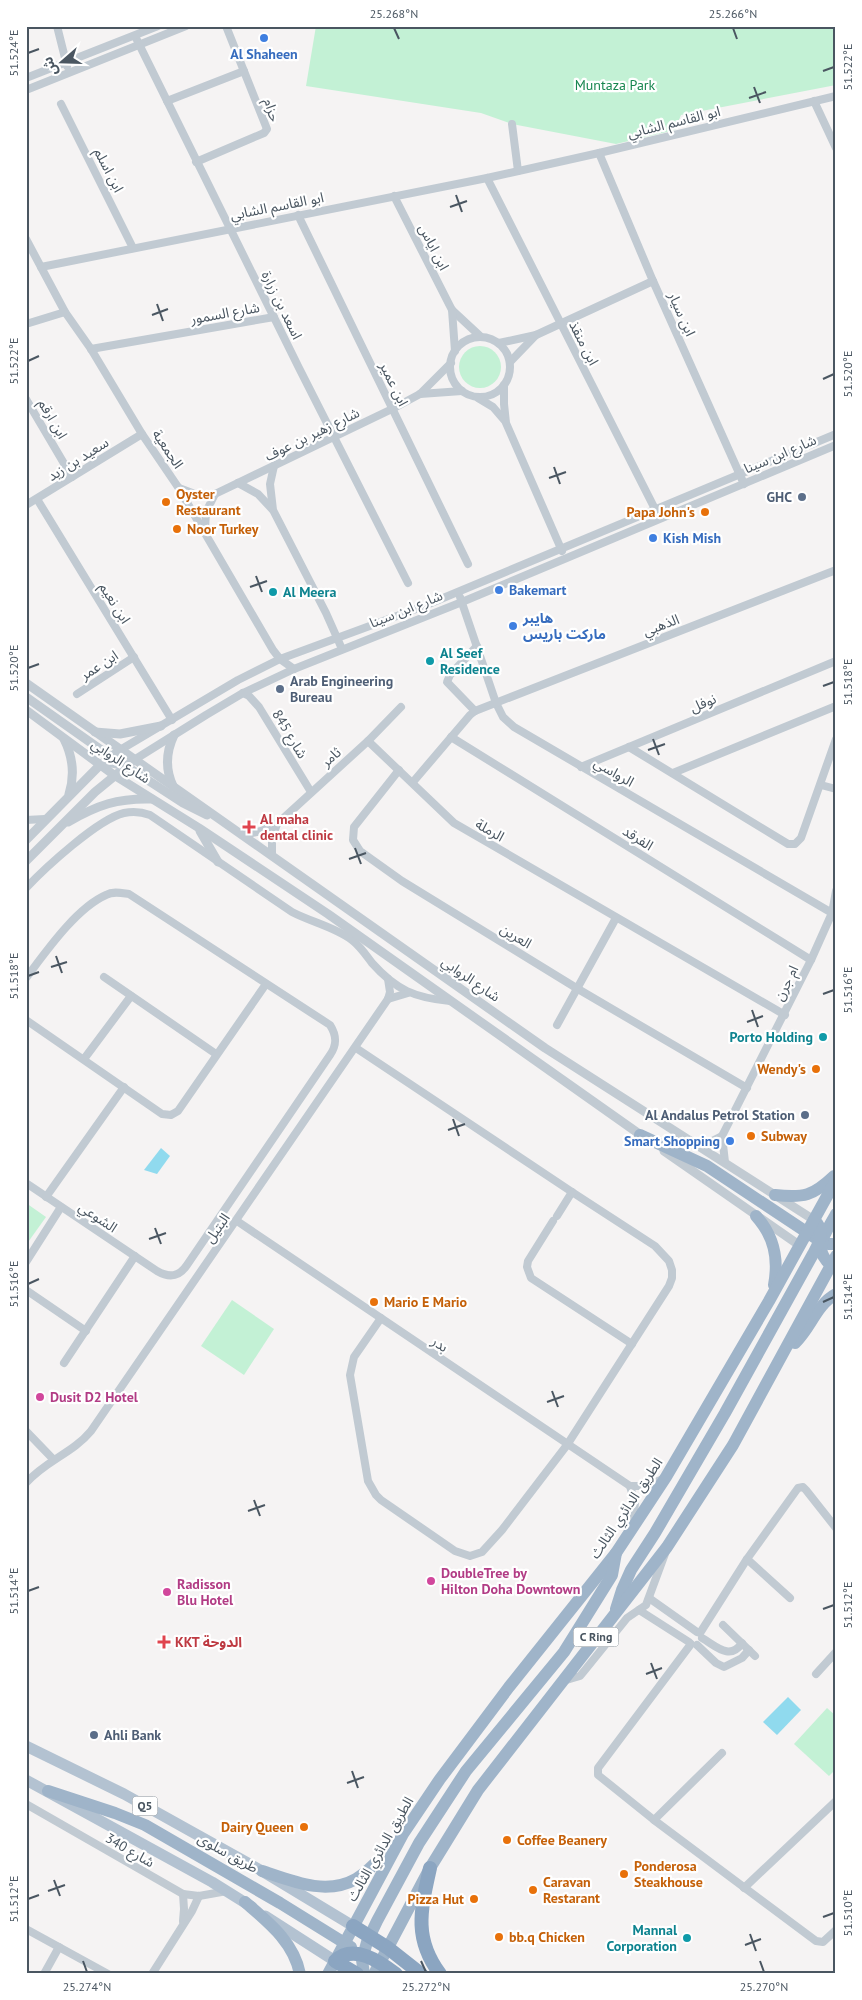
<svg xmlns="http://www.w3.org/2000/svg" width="862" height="2000" font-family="'PT Sans','Noto Sans Arabic',sans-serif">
<rect width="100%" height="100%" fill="#f5f3f3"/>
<!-- green -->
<g fill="#c3f1d5">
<path d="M316,26H836V85L681,115L675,130L616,144L512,124L481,113L306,86Z"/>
<circle cx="480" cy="367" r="21"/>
<path d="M26,1203L46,1217L26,1245Z"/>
<path d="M232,1300L274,1329L244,1375L201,1346Z"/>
<path d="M827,1708L836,1716V1769L829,1776L794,1744Z"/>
</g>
<!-- water -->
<g fill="#90daee">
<path d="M161,1148L170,1156L157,1174L144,1170Z"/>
<path d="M788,1697L801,1710L777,1735L763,1722Z"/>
</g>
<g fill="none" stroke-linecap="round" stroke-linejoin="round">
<!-- minor -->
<g stroke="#c1cad2" stroke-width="8">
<path d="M57,26L67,66"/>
<path d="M135,36L299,368L408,583"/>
<path d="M26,78L158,26"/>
<path d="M26,90L186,26"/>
<path d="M167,101L244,71"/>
<path d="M814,101L836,148"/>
<path d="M61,104L133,248"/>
<path d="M512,124L518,171"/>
<path d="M599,153L653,281L744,484"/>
<path d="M196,162L264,133L267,129L226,26"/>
<path d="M487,178L657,513"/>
<path d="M394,196L452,310L480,336"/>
<path d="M298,215L468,564"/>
<path d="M26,239L65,312L91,349L142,434L178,487L273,650L280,659L294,669"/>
<path d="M41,267L487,178L599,153L836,96"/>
<path d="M452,310L455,351"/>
<path d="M26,324L65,312"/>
<circle cx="480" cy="367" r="30"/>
<path d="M499,343L536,335L653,281"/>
<path d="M91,349L274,317"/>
<path d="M510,362L536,335"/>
<path d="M504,385V404L506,423L562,551"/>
<path d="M420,394L462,391"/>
<path d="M478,398L493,407L505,421"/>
<path d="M26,399L72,477"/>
<path d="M274,466L270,484L273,510L326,613L342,649"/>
<path d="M238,483L258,494L272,509"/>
<path d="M179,488L195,494H215L392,409L420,394L451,363"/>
<path d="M37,499L172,720"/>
<path d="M26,505L142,434"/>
<path d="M205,530L206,512L215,494"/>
<path d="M460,597L496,703L503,717L514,727L832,913"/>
<path d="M243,693L249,696L259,707L311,792"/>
<path d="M77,694L134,657"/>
<path d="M475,711L447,682L450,675L477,646"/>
<path d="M451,737L811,960"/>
<path d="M368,741L454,823L785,1015"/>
<path d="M629,747L788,844H795L801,838L836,739"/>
<path d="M120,750L238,680L280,659L424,606L836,434"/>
<path d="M134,760L206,715L243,693L294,669L462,602L836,445"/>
<path d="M581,767L836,661"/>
<path d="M399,770L354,827L353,840L360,851L402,881L578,989L747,1088"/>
<path d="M673,773L836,706"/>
<path d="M413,782L470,715L475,711L836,570"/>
<path d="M821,785L836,789"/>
<path d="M26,820L45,819"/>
<path d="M243,835L261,831L277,824L368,741L401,707"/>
<path d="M272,855V839L277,824"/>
<path d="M26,888C45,868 98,819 124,813C133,811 142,812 150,815L292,912C311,922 335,927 352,940C360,946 366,955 372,963C396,990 415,998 450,1001"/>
<path d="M104,977L216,1054"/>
<path d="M26,978C45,953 76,908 106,895C113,891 121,893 129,894L330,1025C337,1036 337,1045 330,1055L187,1265C179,1277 169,1278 157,1271L26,1183"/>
<path d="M388,999L408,993"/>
<path d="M26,1020L162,1114L171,1115L178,1111L266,984"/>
<path d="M557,1025L616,918"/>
<path d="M356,1048L572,1192L655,1246L669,1261L672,1270V1278L669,1286L567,1445L502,1530L482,1552L470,1556L455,1551L381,1500L376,1495L368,1481L350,1375L354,1357L381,1318"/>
<path d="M84,1059L131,996"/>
<path d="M698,1144L710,1142L722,1136"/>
<path d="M725,1162L722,1136L811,960L832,913L836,891"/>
<path d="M46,1197L124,1087"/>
<path d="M557,1216L572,1192"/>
<path d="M237,1221L630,1486H646L663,1479"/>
<path d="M553,1221L528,1261L527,1267L531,1278L632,1344"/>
<path d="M26,1262L61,1207"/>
<path d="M26,1290L86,1331"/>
<path d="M64,1363L135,1256"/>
<path d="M26,1431L53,1459"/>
<path d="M26,1483C45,1461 73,1453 91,1431L388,999L390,992L388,979"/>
<path d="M630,1486L635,1503L633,1523"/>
<path d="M747,1559L790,1598"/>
<path d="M649,1598L697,1632"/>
<path d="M639,1610L689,1642"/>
<path d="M723,1625L755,1656"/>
<path d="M700,1633L747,1559L798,1488L803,1487L806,1490L836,1528"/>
<path d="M702,1638C716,1646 730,1661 742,1643"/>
<path d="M691,1644L598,1768V1775L654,1820L816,1941L823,1942L836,1930"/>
<path d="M697,1645L716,1663L724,1667L742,1658L749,1650"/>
<path d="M816,1674L836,1652"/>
<path d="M563,1681L580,1676L585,1670L627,1618L646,1605L666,1551"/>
<path d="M26,1804L183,1894L199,1896L227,1891"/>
<path d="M654,1820L722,1753"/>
<path d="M744,1888L836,1801"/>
<path d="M183,1894L184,1909L183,1921"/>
<path d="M26,1929L108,1974"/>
<path d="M44,1974L59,1947"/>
<path d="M152,1974L192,1911L199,1896"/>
</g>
<!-- tertiary -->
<g stroke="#c1cad2" stroke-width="9">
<path d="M26,683L545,1048L814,1220"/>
<path d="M26,697L114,759"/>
<path d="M26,710L114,775L199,828L328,914L645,1138"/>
<path d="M95,732L120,734L161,726"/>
<path d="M64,739C73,757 75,775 69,794"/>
<path d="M100,765L112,763L126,766L183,803L207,815"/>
<path d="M173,786C165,769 166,752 174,735"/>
<path d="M68,822C98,805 117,798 152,799"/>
<path d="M200,831L218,862"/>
<path d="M26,840L100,765L120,750"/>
<path d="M26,861L95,792L134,760"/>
<path d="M664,1151L799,1245"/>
</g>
<!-- primary -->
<g stroke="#b3c2d1" stroke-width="11">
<path d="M26,1746L124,1794L262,1871L353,1926"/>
<path d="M26,1780L212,1882L252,1907"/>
<path d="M265,1916L335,1961"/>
</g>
<!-- trunk -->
<g stroke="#9fb4c9" stroke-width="12">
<path d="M640,1135L707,1166L820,1241L829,1244H836"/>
<path d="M775,1195C804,1198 813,1196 834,1176"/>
<path d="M756,1216C774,1236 779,1258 774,1285"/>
<path d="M831,1265C811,1249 826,1233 836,1214"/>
<path d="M795,1343C811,1328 816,1305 836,1294"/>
<path d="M616,1609L622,1590L631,1570L655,1533L725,1413L813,1254C820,1241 826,1231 814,1220"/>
<path d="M48,1791L115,1813L145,1825L280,1903L351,1947"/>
<path d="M262,1871C292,1881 326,1896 356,1879C370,1871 380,1858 391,1847"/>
<path d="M245,1902C268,1922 294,1942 300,1974"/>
<path d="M328,1974L403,1834L440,1779L509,1687L616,1553L666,1477L769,1301L836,1180"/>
<path d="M364,1974L362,1960L367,1942L377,1921L419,1843L466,1771L564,1652L612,1575L616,1553"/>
<path d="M374,1974L430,1868L478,1790L667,1547L733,1445L836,1256"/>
</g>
<!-- motorway -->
<g stroke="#8ba5c1" stroke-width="14">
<path d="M430,1868C421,1909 413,1938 440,1974"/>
<path d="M353,1926L388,1948L421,1974"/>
<path d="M357,1974L335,1961C354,1943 380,1962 396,1974"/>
</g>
</g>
<!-- ticks -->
<path fill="none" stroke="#4a5661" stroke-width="2" d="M394,28L399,39M733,28L737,39M28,53L39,49M823,71L834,67M754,87L760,103M749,98L766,92M456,195L462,212M450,207L467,201M157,304L163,321M152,315L168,309M28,361L39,356M823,379L834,374M554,467L560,484M549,478L566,472M256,576L262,592M250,587L267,581M28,668L39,664M823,686L834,682M653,739L659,755M648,750L665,744M355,848L361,864M349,859L366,853M56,956L62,973M51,967L67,962M28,976L39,972M823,994L834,990M752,1010L758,1027M747,1022L763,1016M453,1119L459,1136M448,1130L465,1124M155,1228L161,1244M149,1239L166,1233M28,1284L39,1279M823,1302L834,1297M552,1391L558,1407M547,1402L564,1396M254,1500L260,1516M248,1511L265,1505M28,1591L39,1587M823,1609L834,1605M651,1663L657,1679M646,1674L662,1668M352,1771L358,1788M347,1783L364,1777M54,1880L60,1896M48,1891L65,1885M28,1899L39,1895M823,1917L834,1913M750,1934L756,1951M745,1945L761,1939M83,1961L87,1972M421,1961L426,1972M760,1961L764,1972"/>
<!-- markers -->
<g fill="#3f7fe0" stroke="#fff" stroke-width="2">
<circle cx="264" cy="38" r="5"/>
<circle cx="653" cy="538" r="5"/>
<circle cx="499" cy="590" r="5"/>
<circle cx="513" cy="626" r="5"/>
<circle cx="730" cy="1141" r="5"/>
</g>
<g fill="#5c6f8a" stroke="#fff" stroke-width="2">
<circle cx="802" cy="497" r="5"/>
<circle cx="280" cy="689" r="5"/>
<circle cx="805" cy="1115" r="5"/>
<circle cx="94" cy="1735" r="5"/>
</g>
<g fill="#e8710a" stroke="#fff" stroke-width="2">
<circle cx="166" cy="502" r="5"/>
<circle cx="705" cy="512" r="5"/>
<circle cx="177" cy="529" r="5"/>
<circle cx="816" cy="1069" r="5"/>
<circle cx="751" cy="1136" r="5"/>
<circle cx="374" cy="1302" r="5"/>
<circle cx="304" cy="1827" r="5"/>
<circle cx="507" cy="1840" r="5"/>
<circle cx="624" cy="1874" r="5"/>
<circle cx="533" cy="1890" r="5"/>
<circle cx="474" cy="1899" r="5"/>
<circle cx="499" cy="1937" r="5"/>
</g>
<g fill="#0f9aa8" stroke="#fff" stroke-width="2">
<circle cx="273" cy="592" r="5"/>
<circle cx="430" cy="661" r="5"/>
<circle cx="823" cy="1037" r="5"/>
<circle cx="687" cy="1938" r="5"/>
</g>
<g fill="#e0444e" stroke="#fff" stroke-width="2">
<path d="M246.5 819.5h5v5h5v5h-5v5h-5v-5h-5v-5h5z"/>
<path d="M161.5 1634.5h5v5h5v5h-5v5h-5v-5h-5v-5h5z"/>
</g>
<g fill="#d1479c" stroke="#fff" stroke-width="2">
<circle cx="40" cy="1397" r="5"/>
<circle cx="431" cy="1581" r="5"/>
<circle cx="167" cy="1592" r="5"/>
</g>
<g text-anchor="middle" stroke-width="4.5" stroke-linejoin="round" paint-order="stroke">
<!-- shield labels -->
<g fill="#fff" stroke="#808990" stroke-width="1">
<rect x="573.5" y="1627.5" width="45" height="19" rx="4"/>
<rect x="132.5" y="1796.5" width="25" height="19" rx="4"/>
</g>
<g font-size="12" font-weight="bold" fill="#4a5661">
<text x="596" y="1641">C Ring</text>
<text x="145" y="1810">Q5</text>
</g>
<!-- shop labels -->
<g font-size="14" font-weight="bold" fill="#366cbe" stroke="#fff" text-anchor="start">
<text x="264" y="59" text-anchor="middle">Al Shaheen</text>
<text x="663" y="543">Kish Mish</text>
<text x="509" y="595">Bakemart</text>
<text x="523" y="623">هايبر<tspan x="523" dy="16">ماركت باريس</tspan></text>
<text x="720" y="1146" text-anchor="end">Smart Shopping</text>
</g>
<!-- park labels -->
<g font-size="14" fill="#17864f" stroke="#fff">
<text x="615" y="90">Muntaza Park</text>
</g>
<!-- street labels -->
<g font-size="14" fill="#4a5661" stroke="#fff">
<text transform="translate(272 110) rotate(72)" y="5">حزام</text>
<text transform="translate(674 122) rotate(-14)" y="5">ابو القاسم الشابي</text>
<text transform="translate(109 170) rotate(63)" y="5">ابن اسلم</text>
<text transform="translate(277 206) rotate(-11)" y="5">ابو القاسم الشابي</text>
<text transform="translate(434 247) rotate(63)" y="5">ابن اياس</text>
<text transform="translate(282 305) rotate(64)" y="5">اسعد بن زرارة</text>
<text transform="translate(225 313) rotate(-10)" y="5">شارع السمور</text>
<text transform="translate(682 314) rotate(66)" y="5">ابن سيار</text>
<text transform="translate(584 343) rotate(63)" y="5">ابن منقذ</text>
<text transform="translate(394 384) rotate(64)" y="5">ابن عمير</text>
<text transform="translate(53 419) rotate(60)" y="5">ابن ارقم</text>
<text transform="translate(312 434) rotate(-26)" y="5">شارع زهير بن عوف</text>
<text transform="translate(168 449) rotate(56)" y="5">الجمعية</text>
<text transform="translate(780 454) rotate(-23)" y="5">شارع ابن سينا</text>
<text transform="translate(78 459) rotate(-32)" y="5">سعيد بن زيد</text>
<text transform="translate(115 603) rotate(58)" y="5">ابن نعيم</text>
<text transform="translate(406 609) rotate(-22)" y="5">شارع ابن سينا</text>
<text transform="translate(661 625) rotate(-21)" y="5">الذهبي</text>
<text transform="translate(99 665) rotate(-33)" y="5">ابن عمر</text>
<text transform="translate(703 703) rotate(-23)" y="5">نوفل</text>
<text transform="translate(290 734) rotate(59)" y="5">شارع 845</text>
<text transform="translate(331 757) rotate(-42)" y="5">ثامر</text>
<text transform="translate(121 761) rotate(34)" y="5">شارع الروابي</text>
<text transform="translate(614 772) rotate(30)" y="5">الرواسي</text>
<text transform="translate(490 830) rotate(30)" y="5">الرملة</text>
<text transform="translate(638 838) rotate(32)" y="5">الفرقد</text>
<text transform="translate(516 936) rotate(31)" y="5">العرين</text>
<text transform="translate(471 979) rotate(35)" y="5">شارع الروابي</text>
<text transform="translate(786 983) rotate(-64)" y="5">ام جرن</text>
<text transform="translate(98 1217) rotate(34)" y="5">الشوعي</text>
<text transform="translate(217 1228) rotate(-55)" y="5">البتيل</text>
<text transform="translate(440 1344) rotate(34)" y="5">بدر</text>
<text transform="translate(626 1508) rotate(-56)" y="5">الطريق الدائري الثالث</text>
<text transform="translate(380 1849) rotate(-60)" y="5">الطريق الدائري الثالث</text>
<text transform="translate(130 1850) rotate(30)" y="5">شارع 340</text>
<text transform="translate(228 1853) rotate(29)" y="5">طريق سلوى</text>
</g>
<!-- food labels -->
<g font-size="14" font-weight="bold" fill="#c56008" stroke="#fff" text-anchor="start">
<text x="176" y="499">Oyster<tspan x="176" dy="16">Restaurant</tspan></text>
<text x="695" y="517" text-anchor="end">Papa John's</text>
<text x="187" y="534">Noor Turkey</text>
<text x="806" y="1074" text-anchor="end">Wendy's</text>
<text x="761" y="1141">Subway</text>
<text x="384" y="1307">Mario E Mario</text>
<text x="294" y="1832" text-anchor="end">Dairy Queen</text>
<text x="517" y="1845">Coffee Beanery</text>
<text x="634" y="1871">Ponderosa<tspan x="634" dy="16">Steakhouse</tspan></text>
<text x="543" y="1887">Caravan<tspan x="543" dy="16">Restarant</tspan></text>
<text x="464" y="1904" text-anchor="end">Pizza Hut</text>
<text x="509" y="1942">bb.q Chicken</text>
</g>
<!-- service labels -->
<g font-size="14" font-weight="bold" fill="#4e5e75" stroke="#fff" text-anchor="end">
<text x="792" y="502">GHC</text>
<text x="290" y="686" text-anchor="start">Arab Engineering<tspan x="290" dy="16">Bureau</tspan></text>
<text x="795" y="1120">Al Andalus Petrol Station</text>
<text x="104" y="1740" text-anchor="start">Ahli Bank</text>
</g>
<!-- culture labels -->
<g font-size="14" font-weight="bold" fill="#0d838f" stroke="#fff" text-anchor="start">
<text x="283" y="597">Al Meera</text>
<text x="440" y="658">Al Seef<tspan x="440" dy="16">Residence</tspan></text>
<text x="813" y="1042" text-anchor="end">Porto Holding</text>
<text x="677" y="1935" text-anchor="end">Mannal<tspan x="677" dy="16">Corporation</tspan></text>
</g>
<!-- health labels -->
<g font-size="14" font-weight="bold" fill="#be3a42" stroke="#fff" text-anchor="start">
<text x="260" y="824">Al maha<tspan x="260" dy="16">dental clinic</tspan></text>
<text x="175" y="1647">KKT الدوحة</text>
</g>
<!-- hotel labels -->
<g font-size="14" font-weight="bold" fill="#b23c85" stroke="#fff" text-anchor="start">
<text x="50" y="1402">Dusit D2 Hotel</text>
<text x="441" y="1578">DoubleTree by<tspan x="441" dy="16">Hilton Doha Downtown</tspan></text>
<text x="177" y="1589">Radisson<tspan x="177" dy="16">Blu Hotel</tspan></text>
</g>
</g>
<!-- border -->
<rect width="862" height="2000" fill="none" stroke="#ffffff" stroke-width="55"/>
<!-- north arrow -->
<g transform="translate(62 62) rotate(250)" stroke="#ffffff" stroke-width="4" paint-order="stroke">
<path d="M0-4L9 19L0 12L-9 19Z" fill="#4a5661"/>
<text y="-8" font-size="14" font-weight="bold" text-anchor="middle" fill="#4a5661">ش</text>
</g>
<rect x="28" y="28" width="806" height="1944" fill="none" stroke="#4a5661" stroke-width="2"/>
<g font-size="12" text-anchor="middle" fill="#4a5661">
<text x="394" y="18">25.268°N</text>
<text x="733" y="18">25.266°N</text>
<text transform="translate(14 53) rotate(-90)" y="4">51.524°E</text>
<text transform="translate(848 67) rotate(-90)" y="4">51.522°E</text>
<text transform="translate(14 361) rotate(-90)" y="4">51.522°E</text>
<text transform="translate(848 374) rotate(-90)" y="4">51.520°E</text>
<text transform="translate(14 668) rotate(-90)" y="4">51.520°E</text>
<text transform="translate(848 682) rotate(-90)" y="4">51.518°E</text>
<text transform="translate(14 976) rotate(-90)" y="4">51.518°E</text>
<text transform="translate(848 990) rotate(-90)" y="4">51.516°E</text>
<text transform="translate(14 1284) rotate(-90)" y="4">51.516°E</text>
<text transform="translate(848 1297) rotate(-90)" y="4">51.514°E</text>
<text transform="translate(14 1591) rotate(-90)" y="4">51.514°E</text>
<text transform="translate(848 1605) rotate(-90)" y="4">51.512°E</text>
<text transform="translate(14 1899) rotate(-90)" y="4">51.512°E</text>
<text transform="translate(848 1913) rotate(-90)" y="4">51.510°E</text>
<text x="87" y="1991">25.274°N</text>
<text x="426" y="1991">25.272°N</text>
<text x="764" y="1991">25.270°N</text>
</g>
</svg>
